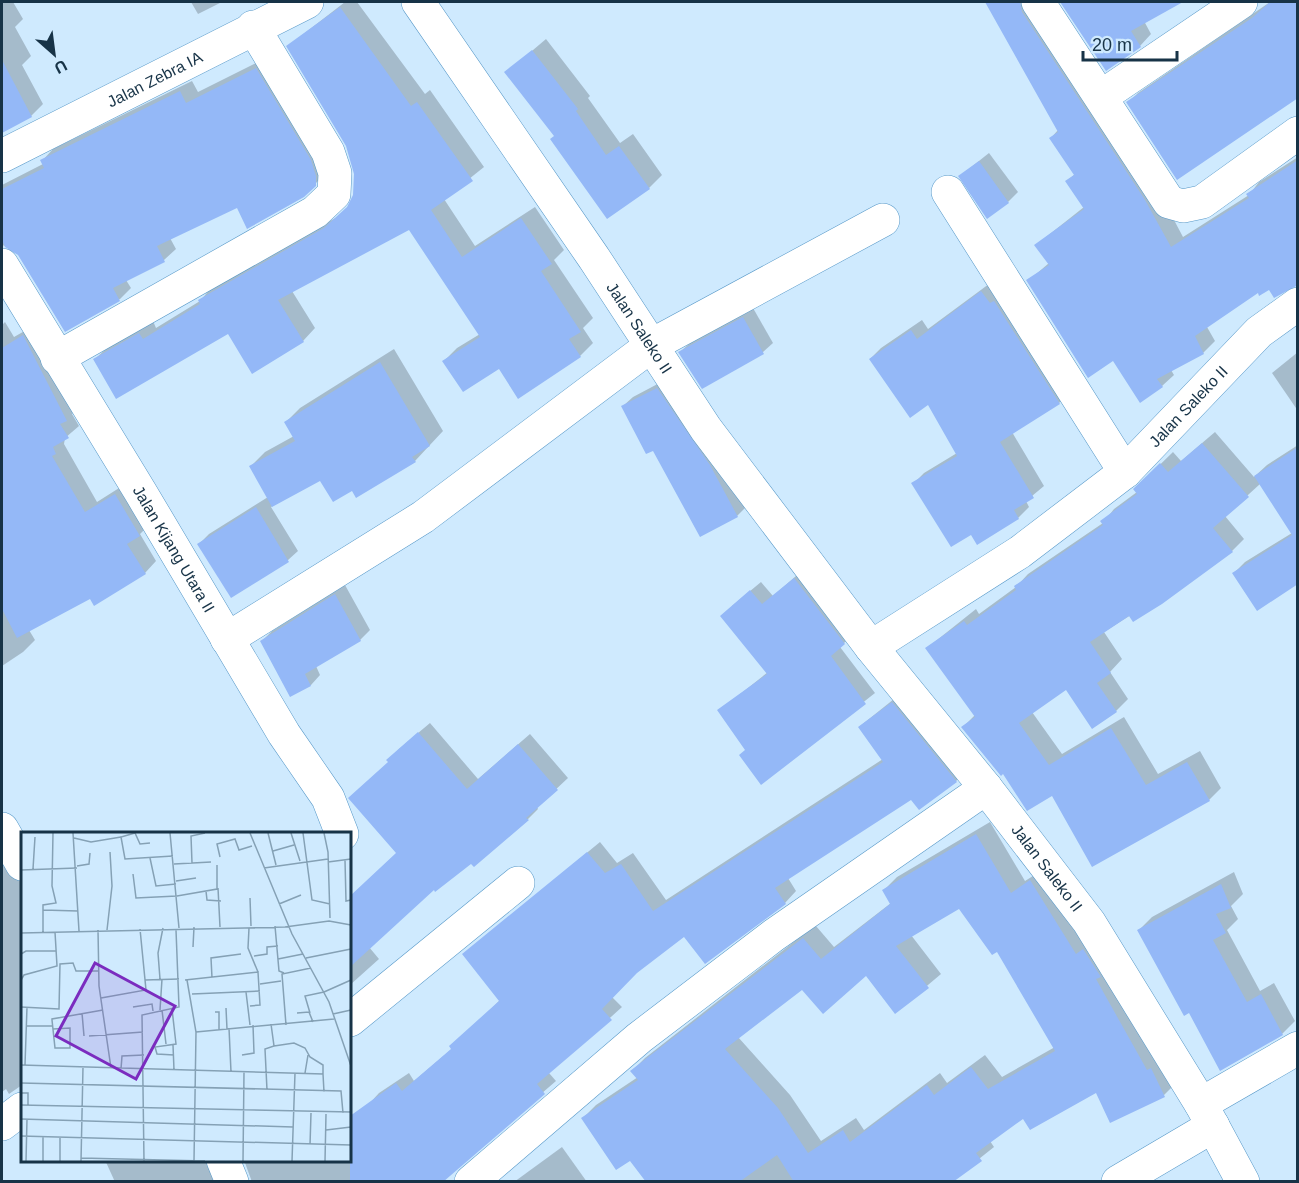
<svg xmlns="http://www.w3.org/2000/svg" width="1299" height="1183" font-family="Arial,sans-serif">
<rect width="100%" height="100%" fill="#cfeafe"/>
<!-- shadow -->
<g fill="#0003" fill-rule="evenodd">
<path d="M2,2H13L23,19L15,27L31,56L22,65L43,104L31,116L2,132Z"/>
<path d="M191,2H222L198,14Z"/>
<path d="M345,2H357L425,94L430,90L484,167L444,199L475,246L535,207L564,250L554,260L593,318L583,328L593,343L580,356L519,396L499,367L444,361L457,348L480,334L409,228L292,291L315,328L303,341L228,332L95,359L108,347L153,321L156,328L200,301L212,287L339,216L349,206L354,195L355,174L347,145L288,46Z"/>
<path d="M987,2H1034L1157,188L1183,237L1249,195L1259,182L1298,157V283L1258,291L1207,327L1215,341L1203,353L1171,370L1174,375L1162,386L1114,359L1028,281L1049,263L1036,245L1084,207L1067,181L1075,174L1051,138L1058,130Z"/>
<path d="M1062,2H1177L1144,21L1151,34L1140,46L1106,69Z"/>
<path d="M1270,2H1298V95L1128,103L1138,93Z"/>
<path d="M546,39L590,96L588,98L620,143L633,134L662,175L649,188L608,217L555,136L506,73Z"/>
<path d="M268,57L327,172L303,196L238,206L170,238L176,249L164,260L126,280L131,288L120,299L65,330L19,254L12,248L2,245V185L43,164L42,161L53,149L192,81L198,92Z"/>
<path d="M989,153L1018,192L1008,202L960,176Z"/>
<path d="M993,281L1070,392L1059,403L1012,432L1044,486L1026,501L1029,507L1018,518L971,533L913,484L924,473L957,453L928,403L870,359L881,348L922,320L928,329Z"/>
<path d="M753,308L773,343L763,352H680L690,343Z"/>
<path d="M5,322L14,337L35,325L78,408L72,414L79,426L65,438L64,444L97,502L127,483L151,523L140,534L156,561L145,573L90,597L29,630L35,640L23,652L2,666V325Z"/>
<path d="M394,349L443,431L415,461L352,489L320,479L271,507L298,551L288,560L231,596L199,544L209,534L268,497L251,466L265,452L294,436L286,422L300,408Z"/>
<path d="M1298,352V411L1272,373Z"/>
<path d="M667,379L747,506L737,516L701,535L653,449L623,406L633,397Z"/>
<path d="M1215,432L1254,477L1267,465L1298,445V583L1234,573L1245,562L1292,533L1260,484L1225,516L1244,539L1232,551L1104,632L1122,659L1110,672L1128,699L1116,711L1066,688L1032,712L1062,754L1124,717L1158,774L1200,751L1221,788L1209,800L1053,794L1004,772L963,727L975,715L927,648L976,609L979,614L1016,587L1028,574L1103,523L1114,509L1137,492L1135,489L1173,452L1181,461Z"/>
<path d="M804,569L854,633L840,647L875,693L761,783L747,749L719,711L768,672L732,606L761,582L773,596Z"/>
<path d="M345,585L370,630L360,640L316,666L320,675L311,685L291,695L262,641L272,631Z"/>
<path d="M904,691L968,770L956,781L911,798L788,878L796,891L785,903L684,935L637,971L612,997L622,1007L549,1073L556,1081L468,1157L431,1182H252L244,1160H350V1120L370,1108L368,1105L379,1093L409,1073L414,1081L453,1048L500,1000L464,954L600,842L617,863L633,853L666,900L883,759L859,727Z"/>
<path d="M430,723L478,779L530,734L568,778L537,807L538,809L528,819L434,888L369,947L379,959L350,985V897L397,853L390,761L399,749Z"/>
<path d="M990,822L1025,881L1044,869L1177,1082L1164,1095L1097,1091L1024,1116L990,1141L994,1147L950,1182H648L630,1159L583,1118L596,1105L638,1077L632,1071L645,1058L800,937L816,926L834,947L891,903L884,890L897,877ZM960,907L997,950L1055,1047L1002,1077L985,1055L947,1083L940,1073L864,1130L856,1118L821,1141L790,1095L738,1037L802,988L866,974L896,1012L941,974L911,935Z"/>
<path d="M2,832L22,866V1085L9,1094L6,1089L2,1092Z"/>
<path d="M1234,872L1243,894L1231,906L1238,919L1227,930L1260,991L1274,983L1295,1021L1282,1034L1221,1069L1190,1011L1139,930L1152,917Z"/>
<path d="M562,1147L587,1182H514Z"/>
<path d="M105,1160H219L230,1182H115Z"/>
</g>
<!-- building -->
<g fill="#94b8f7" fill-rule="evenodd">
<path d="M985,2H1020L1022,12L1145,200L1171,247L1249,198L1246,194L1298,160V285L1274,298L1269,290L1259,296L1258,293L1195,336L1204,354L1157,379L1163,387L1140,403L1113,361L1088,378L1026,280L1049,265L1034,245L1084,209L1065,181L1074,175L1049,138L1058,132Z"/>
<path d="M1060,2H1183L1131,31L1141,47L1106,71Z"/>
<path d="M1270,2H1298V98L1177,180L1126,102L1252,18Z"/>
<path d="M340,7L411,106L417,102L473,181L431,210L462,257L521,218L552,264L541,271L581,332L569,339L581,357L518,399L499,369L463,392L442,361L480,337L409,230L278,300L304,342L252,374L228,334L116,399L93,359L139,333L143,339L200,304L198,300L324,228L347,207L353,195L354,174L346,146L286,46Z"/>
<path d="M532,50L578,109L576,111L606,155L619,146L650,189L607,219L550,139L554,136L504,72Z"/>
<path d="M2,60L32,117L2,133Z"/>
<path d="M256,68L311,160L316,176V186L304,197L247,229L237,208L157,246L165,262L113,288L120,301L65,332L18,255L5,247L2,240V189L44,168L40,160L180,91L186,103Z"/>
<path d="M979,161L1009,203L987,219L958,176Z"/>
<path d="M981,291L990,303L994,301L1060,404L1000,442L1034,498L1014,510L1019,519L977,545L971,535L951,547L911,483L957,456L928,405L910,418L869,359L911,330L917,339Z"/>
<path d="M743,317L764,354L702,389L678,352Z"/>
<path d="M23,335L67,421L60,424L69,438L53,447L56,454L52,456L85,512L115,494L140,536L127,544L146,574L94,606L90,599L17,638L2,609V348Z"/>
<path d="M380,362L430,446L412,457L416,462L356,498L352,491L333,502L320,481L272,507L249,466L295,441L284,422Z"/>
<path d="M657,388L710,465L738,517L700,537L653,451L646,454L621,406Z"/>
<path d="M1202,443L1249,497L1213,528L1233,552L1162,604L1133,622L1129,616L1090,642L1111,673L1097,683L1117,712L1092,729L1066,690L1019,723L1049,765L1111,728L1146,785L1187,762L1210,801L1092,867L1052,796L1027,811L1003,774L1001,776L961,727L975,717L925,648L964,621L967,625L1016,590L1014,586L1103,525L1100,521L1137,494L1133,489L1160,463L1168,472Z"/>
<path d="M1298,447V584L1257,611L1232,573L1292,535L1254,476Z"/>
<path d="M256,507L289,562L231,598L197,544Z"/>
<path d="M794,578L845,644L831,656L866,704L761,785L739,755L745,750L717,710L767,674L720,616L750,590L762,604Z"/>
<path d="M335,594L361,641L305,674L311,686L290,697L260,641Z"/>
<path d="M892,702L957,782L919,810L911,800L775,888L786,904L705,964L684,937L637,973L602,1009L612,1020L537,1084L545,1094L443,1182H350V1116L396,1083L402,1091L451,1049L449,1046L499,1001L462,954L587,852L605,873L621,864L653,911L883,762L858,727Z"/>
<path d="M418,732L467,789L518,744L558,790L526,818L529,820L474,867L471,864L435,892L434,890L350,967V896L396,853L348,798L388,762L386,760Z"/>
<path d="M976,834L1011,893L1030,880L1076,954L1083,949L1101,977L1096,979L1147,1070L1151,1068L1165,1097L1110,1123L1096,1093L1030,1130L1023,1119L976,1153L982,1161L953,1182H794L777,1155L739,1182H646L630,1161L616,1170L581,1118L638,1080L630,1071L803,938L821,959L890,904L882,890ZM959,909L992,955L997,952L1055,1051L988,1089L971,1067L934,1095L927,1085L850,1142L843,1130L808,1153L778,1108L725,1049L802,990L823,1014L866,976L895,1014L929,988L896,946Z"/>
<path d="M1221,884L1231,908L1216,914L1226,933L1213,940L1247,1002L1261,994L1283,1035L1220,1071L1189,1013L1184,1016L1137,930Z"/>
</g>
<g fill="none" stroke-linecap="round" stroke-linejoin="round">
<!-- minor casing -->
<g stroke="#5698c8" stroke-width="34">
<g id="minor">
<path id="s1" d="M418,2L594,258L706,429L871,647L986,788L1089,922L1201,1104L1243,1182"/>
<path d="M1038,2L1169,202L1183,206L1202,202L1298,133"/>
<path d="M1102,96L1241,2"/>
<path id="s2" d="M2,156L307,2"/>
<path d="M948,192L1125,472"/>
<path id="s3" d="M2,265L141,493L284,734L328,798L342,834"/>
<path d="M57,358L315,212L334,194L335,173L328,152L253,27"/>
<path d="M227,639L423,517L652,345L883,220"/>
<path id="s4" d="M871,647L1020,552L1125,472L1259,332L1298,304"/>
<path d="M2,829L22,864"/>
<path d="M350,1020L518,883"/>
<path d="M1201,1104L1298,1048"/>
<path d="M2,1124L22,1109"/>
<path d="M223,1160L232,1182"/>
<path d="M471,1182L639,1038L774,935L986,788"/>
<path d="M1118,1182L1213,1126"/>
</g>
</g>
<!-- minor -->
<use href="#minor" stroke="#fff" stroke-width="33"/>
</g>
<g text-anchor="middle" stroke-width="4.5" stroke-linejoin="round" paint-order="stroke">
<!-- street labels -->
<g font-size="16" fill="#173347" stroke="#cfeafe">
<text dy="6" stroke="none"><textPath href="#s2" startOffset="171">Jalan Zebra IA</textPath></text>
<text dy="6" stroke="none"><textPath href="#s1" startOffset="394">Jalan Saleko II</textPath></text>
<text dy="6" stroke="none"><textPath href="#s4" startOffset="400">Jalan Saleko II</textPath></text>
<text dy="6" stroke="none"><textPath href="#s3" startOffset="332">Jalan Kijang Utara II</textPath></text>
<text dy="6" stroke="none"><textPath href="#s1" startOffset="1071">Jalan Saleko II</textPath></text>
</g>
</g>
<!-- overview -->
<g transform="translate(21 832)">
<rect width="330" height="330" fill="#cfeafe"/>
<path fill="none" stroke="#85a1b5" stroke-width="1.5" d="M52,1L58,99M149,1L158,96M229,1L271,102L308,170L330,234M247,1L255,33M270,1L279,29M282,1L291,68L309,72M303,1L307,20L309,86M53,6L70,10L100,5M129,11L119,12L114,1L100,5L104,27L152,24M252,19L273,13M199,25L196,12L214,7L218,18L231,14M129,26L135,54L155,52M324,28L325,69L330,68M307,30L330,27M171,31L170,4L184,1M153,32L190,30M56,34L68,32L69,21M243,36L307,27M12,37L14,5M0,38L56,36M112,42L115,66L156,64L196,57V33M155,49L175,46M197,56L199,95M185,59L186,68L200,69M229,66L230,94M258,72L280,63M22,78V73L35,71L31,54L32,1M254,94L258,139L263,141M228,96L227,116L237,140M77,98L78,154L90,236M86,98L91,54L89,20M22,100V78L57,79M0,101L264,95L308,89L330,93M172,115L173,95M0,122L5,119H35M233,124L246,122V115L257,114M285,126L330,117M257,127L282,122M191,146L190,126L220,122M139,147L137,121L142,96M0,148L3,143L36,134L34,100M124,148L158,147M164,148L237,140L239,173L229,174M166,148L175,200L173,329M239,152L260,149M225,160L229,193M303,160L330,148M171,162L239,159M80,166L125,158L119,97M0,175L38,177L39,132L52,131L55,139H77M112,175L131,172L132,179M205,176L206,197M151,177L155,212L134,215L136,222L153,223M139,178L141,147M141,178L145,212M194,180H198V198M61,181L63,204M276,181L288,180L292,190M289,181L284,164L303,160M312,182L330,178M265,193L261,142L290,136M5,194H31M208,196L210,240M32,197L49,196V216H34L31,188V187L82,178M175,200L313,187M68,204L122,200M152,213L153,238M253,214L273,211L284,216L289,225L302,233V242M221,223L233,221L232,193M0,233L302,242L303,260M4,233L6,175M100,237L101,224L123,223M284,241L287,223M0,251L320,259L322,281M246,258L244,217L253,214L250,192M0,261H7V273M0,273L330,280M0,287L272,295M305,298L330,295M0,304L330,313M289,313L290,281M60,326L184,329M5,329L6,287M22,329V305M39,329V305M60,329L62,235M123,329L121,183L158,175L155,98M222,329L223,240M271,329L274,241M304,329L305,282"/>
<path fill="#7b2cbf" fill-opacity="0.15" stroke="#7b2cbf" stroke-width="3" d="M74,131L154,174L115,247L35,204Z"/>
<rect width="330" height="330" fill="none" stroke="#173347" stroke-width="3"/>
</g>
<!-- border -->
<rect width="1299" height="1183" fill="none" stroke="#173347" stroke-width="6"/>
<!-- north arrow -->
<g transform="translate(54 54) rotate(152)" stroke="#cfeafe" stroke-width="4.5" paint-order="stroke">
<path d="M0-4.5L10 22L0 15L-10 22Z" fill="#173347"/>
<text y="-9" font-size="16" font-weight="bold" text-anchor="middle" fill="#173347">U</text>
</g>
<!-- scale -->
<path d="M1083 51v9h94v-9" fill="none" stroke="#173347" stroke-width="3"/>
<text x="1092" y="51" font-size="18" fill="#173347" stroke="#cfeafe" stroke-width="4.5" paint-order="stroke">20 m</text>
</svg>
